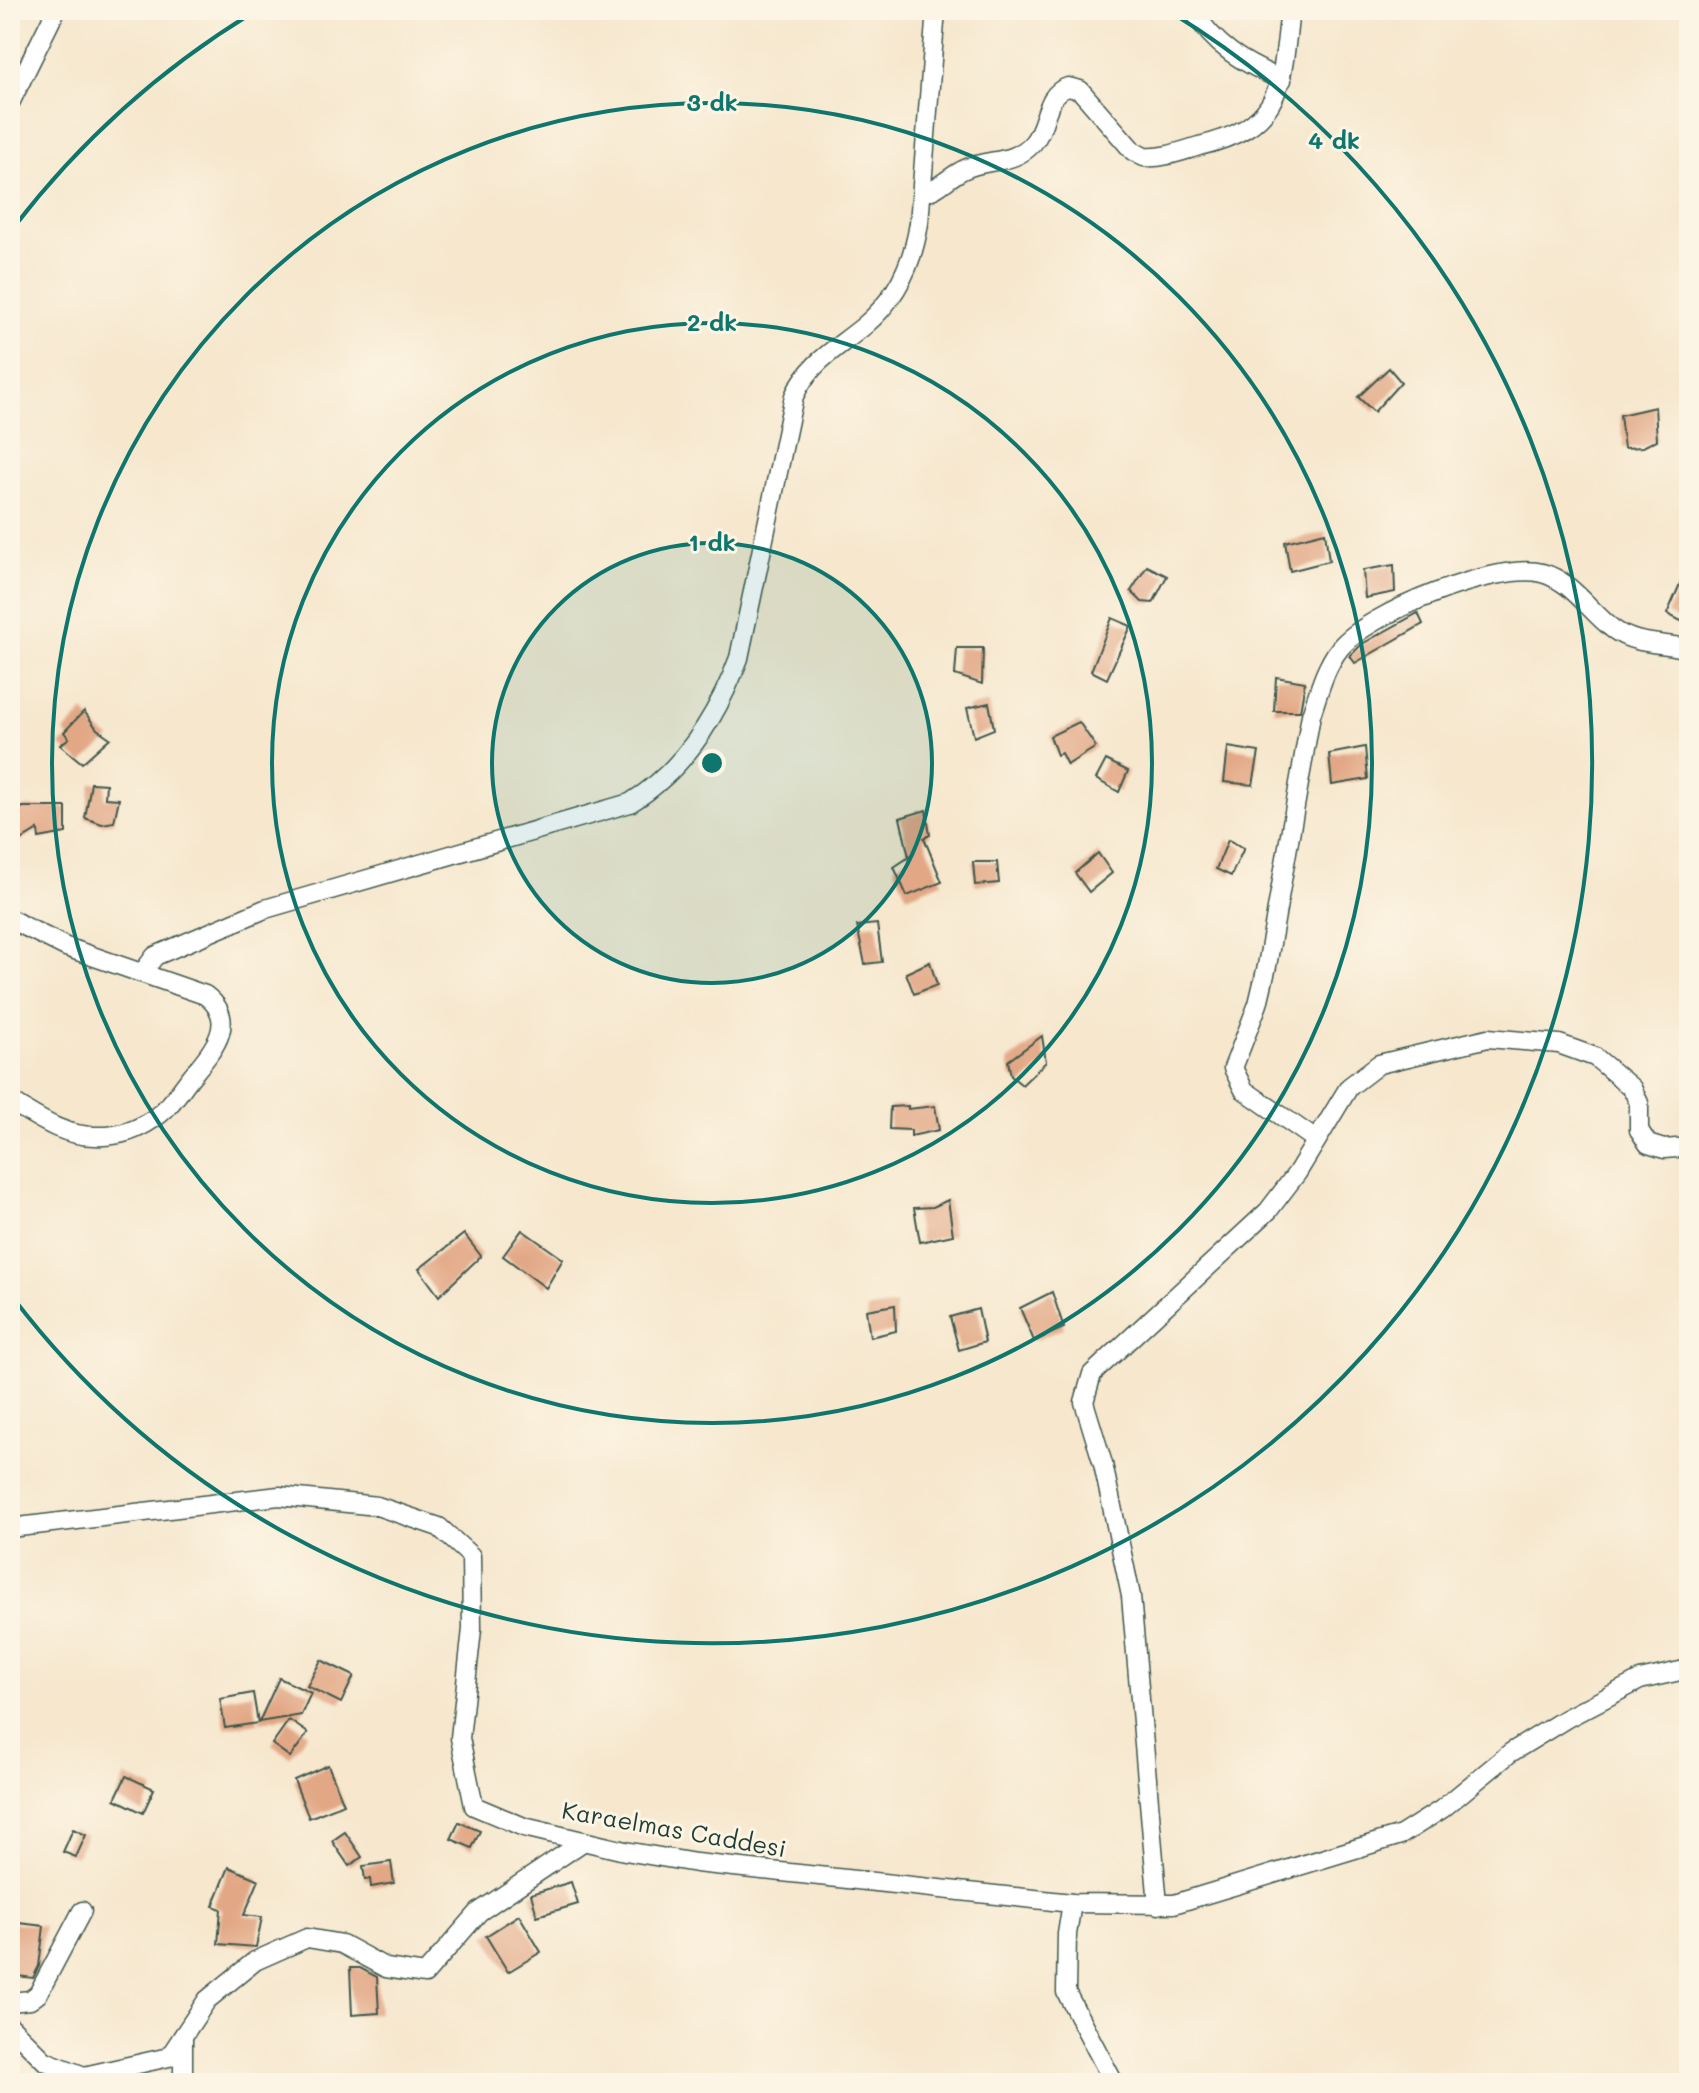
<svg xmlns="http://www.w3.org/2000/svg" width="1699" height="2093" font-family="Mali,sans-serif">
<rect width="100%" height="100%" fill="#fcf5e5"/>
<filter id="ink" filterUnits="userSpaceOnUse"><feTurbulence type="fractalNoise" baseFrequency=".0125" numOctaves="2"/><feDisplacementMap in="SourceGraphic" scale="16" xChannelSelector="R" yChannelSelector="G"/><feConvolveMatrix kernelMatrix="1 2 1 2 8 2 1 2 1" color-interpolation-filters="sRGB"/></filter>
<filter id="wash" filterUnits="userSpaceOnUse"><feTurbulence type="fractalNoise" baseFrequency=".006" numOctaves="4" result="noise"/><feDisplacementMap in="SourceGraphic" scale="32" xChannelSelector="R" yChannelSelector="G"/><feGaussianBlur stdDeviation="1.8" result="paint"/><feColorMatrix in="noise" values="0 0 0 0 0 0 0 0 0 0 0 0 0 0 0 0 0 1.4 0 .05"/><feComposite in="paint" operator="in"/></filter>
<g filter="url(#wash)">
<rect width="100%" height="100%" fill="#f6e7cd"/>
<g id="blocks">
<!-- building -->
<g fill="#e2a785">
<path d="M1389,368L1401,382L1374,412L1358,397Z"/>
<path d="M1655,407L1657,440L1643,447L1624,448L1620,415Z"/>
<path d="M1325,532L1329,561L1290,571L1285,542Z"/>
<path d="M1689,563V625L1667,614Z"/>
<path d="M1394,565L1395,592L1365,598L1363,570Z"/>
<path d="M1147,566L1167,576L1153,603L1142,602L1131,591Z"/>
<path d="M1418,613L1423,624L1355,663L1350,656L1362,644Z"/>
<path d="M1112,618L1131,626L1107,679L1091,671Z"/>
<path d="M957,648H983L982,684L955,675Z"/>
<path d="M1276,677L1305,682L1300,711H1274Z"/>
<path d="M989,703L994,729L974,737L967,708Z"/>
<path d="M84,711L97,729L110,738L82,763L60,745L69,738L64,732Z"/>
<path d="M1079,722L1096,747L1067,765L1061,753L1057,755L1050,736Z"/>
<path d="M1228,747L1259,752L1253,785L1224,782Z"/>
<path d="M1365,747L1368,779L1332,785L1329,754Z"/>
<path d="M1106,760L1128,771L1119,792L1096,779Z"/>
<path d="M91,783L106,784L105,798L119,799L114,822L102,824L85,818Z"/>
<path d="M23,807H66V833L39,838L38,830L10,847V814Z"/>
<path d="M926,810L930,835L924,838L942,882L907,896L894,867L909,857L900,818Z"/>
<path d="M1228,840L1244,848L1231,876L1216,869Z"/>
<path d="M1098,853L1112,873L1089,892L1075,873Z"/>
<path d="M973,862H997L999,883L975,885Z"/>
<path d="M877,924L882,962L865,964L857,926Z"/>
<path d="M930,962L937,985L914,994L906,973Z"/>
<path d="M1042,1036L1046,1062L1022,1085L1011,1076L1008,1061Z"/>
<path d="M908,1106V1109L935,1106L939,1130L911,1136V1130L889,1129L890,1107Z"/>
<path d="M948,1200L953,1235L920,1242L914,1208L933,1207Z"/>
<path d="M522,1230L563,1259L546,1288L503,1256Z"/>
<path d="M464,1234L481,1256L439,1296L419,1269Z"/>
<path d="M1052,1292L1064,1328L1034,1341L1020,1308Z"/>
<path d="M895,1305L896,1331L870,1337L866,1310Z"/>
<path d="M978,1309L985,1342L959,1350L950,1317Z"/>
<path d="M321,1660L354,1676L341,1703L307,1686Z"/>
<path d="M279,1678L311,1693L301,1715L259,1722Z"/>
<path d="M253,1693L258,1723L225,1728L220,1699Z"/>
<path d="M289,1720L308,1733L290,1757L272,1744Z"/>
<path d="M328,1765L344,1804L309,1818L294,1780Z"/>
<path d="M126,1776L154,1789L143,1813L115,1799Z"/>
<path d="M459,1822L480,1831L472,1848L451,1839Z"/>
<path d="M73,1829L86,1835L76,1857L63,1852Z"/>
<path d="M345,1832L362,1857L349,1866L332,1841Z"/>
<path d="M391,1862L394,1883L371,1887L370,1879L365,1880L363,1866Z"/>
<path d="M229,1867L259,1880L244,1915L262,1917L256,1947L218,1944L221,1909L213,1906Z"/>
<path d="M571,1882L578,1904L537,1916L531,1894Z"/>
<path d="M519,1915L541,1952L508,1972L486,1936Z"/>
<path d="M10,1922L44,1926L39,1966L33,1978L10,1975Z"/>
<path d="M350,1968H360L377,1977L379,2013L352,2015Z"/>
</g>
</g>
</g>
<g filter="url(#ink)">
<use href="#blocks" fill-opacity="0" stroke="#3f564b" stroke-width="2"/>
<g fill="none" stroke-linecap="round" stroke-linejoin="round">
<!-- minor casing -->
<g stroke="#3f564b" stroke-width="21">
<g id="minor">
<path d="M1193,10C1214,47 1244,63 1282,80"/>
<path d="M10,103L56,10"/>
<path d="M922,193C938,191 950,175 965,169C989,158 1014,165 1033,143C1048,126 1044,94 1068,87L1080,90L1133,151L1144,157C1162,159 1182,151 1199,146C1285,126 1281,84 1290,10"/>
<path d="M10,919L66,947L205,995C241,1022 210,1053 190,1078C179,1092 169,1109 153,1119C136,1131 115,1137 95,1136C62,1136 37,1117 10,1101"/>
<path d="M143,972L155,956L265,909L630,803C684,770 717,717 739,658L794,396C810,362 836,349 864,326C895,300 913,264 919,223L936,10"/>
<path d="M1316,1140L1244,1090L1233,1068L1258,1004L1267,966L1311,715C1319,691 1325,667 1340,648C1368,613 1498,561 1542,573C1572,581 1589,611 1613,629C1636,646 1663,642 1689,649"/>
<path d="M10,1528L279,1496L377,1506L439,1527L471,1556L472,1629L460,1738L474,1806L524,1827L625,1851L696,1863L1072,1903L1174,1904L1401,1835L1442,1809L1510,1753L1567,1718L1640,1680L1689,1669"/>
<path d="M1072,1903L1067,1934L1066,1992L1114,2083"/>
<path d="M1158,1905L1131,1596L1103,1464L1084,1402L1092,1374L1268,1211L1297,1173L1349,1087L1379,1064L1488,1038L1559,1044L1595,1057L1632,1088L1639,1103V1130L1648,1144L1664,1149L1689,1147"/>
<path d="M10,2002L30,2000L38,1994L82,1911"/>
<path d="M10,2026L45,2061L84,2076L169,2057L207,2000L255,1961L307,1938L342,1944L386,1968L425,1974L479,1912L584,1841"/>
<path d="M183,2036V2083"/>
</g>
</g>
<!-- minor -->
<use href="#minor" stroke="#fff" stroke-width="18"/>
</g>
</g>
<!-- distance rings -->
<circle cx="712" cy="763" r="220" fill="#0f766e" fill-opacity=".12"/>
<g fill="none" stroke="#0f766e" stroke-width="4">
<circle cx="712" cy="763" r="220"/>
<circle cx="712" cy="763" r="440"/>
<circle cx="712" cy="763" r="660"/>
<path d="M14 227A880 880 0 0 1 252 13M1172 13A880 880 0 1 1 14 1299"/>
</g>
<g text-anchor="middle" stroke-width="6" stroke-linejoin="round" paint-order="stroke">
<!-- street labels -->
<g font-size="24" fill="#1f3d34" stroke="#fcf5e5">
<text transform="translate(674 1830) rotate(10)" y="8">Karaelmas Caddesi</text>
</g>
</g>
<circle cx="712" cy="763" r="12" fill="#0f766e" stroke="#fcf5e5" stroke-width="4"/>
<g font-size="24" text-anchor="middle" font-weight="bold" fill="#0f766e" stroke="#fcf5e5" stroke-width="6" stroke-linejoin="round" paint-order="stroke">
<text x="712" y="111">3 dk</text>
<text x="1334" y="149">4 dk</text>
<text x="712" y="331">2 dk</text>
<text x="712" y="551">1 dk</text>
</g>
<!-- margin -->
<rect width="1699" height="2093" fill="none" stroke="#fcf5e5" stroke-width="40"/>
</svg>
